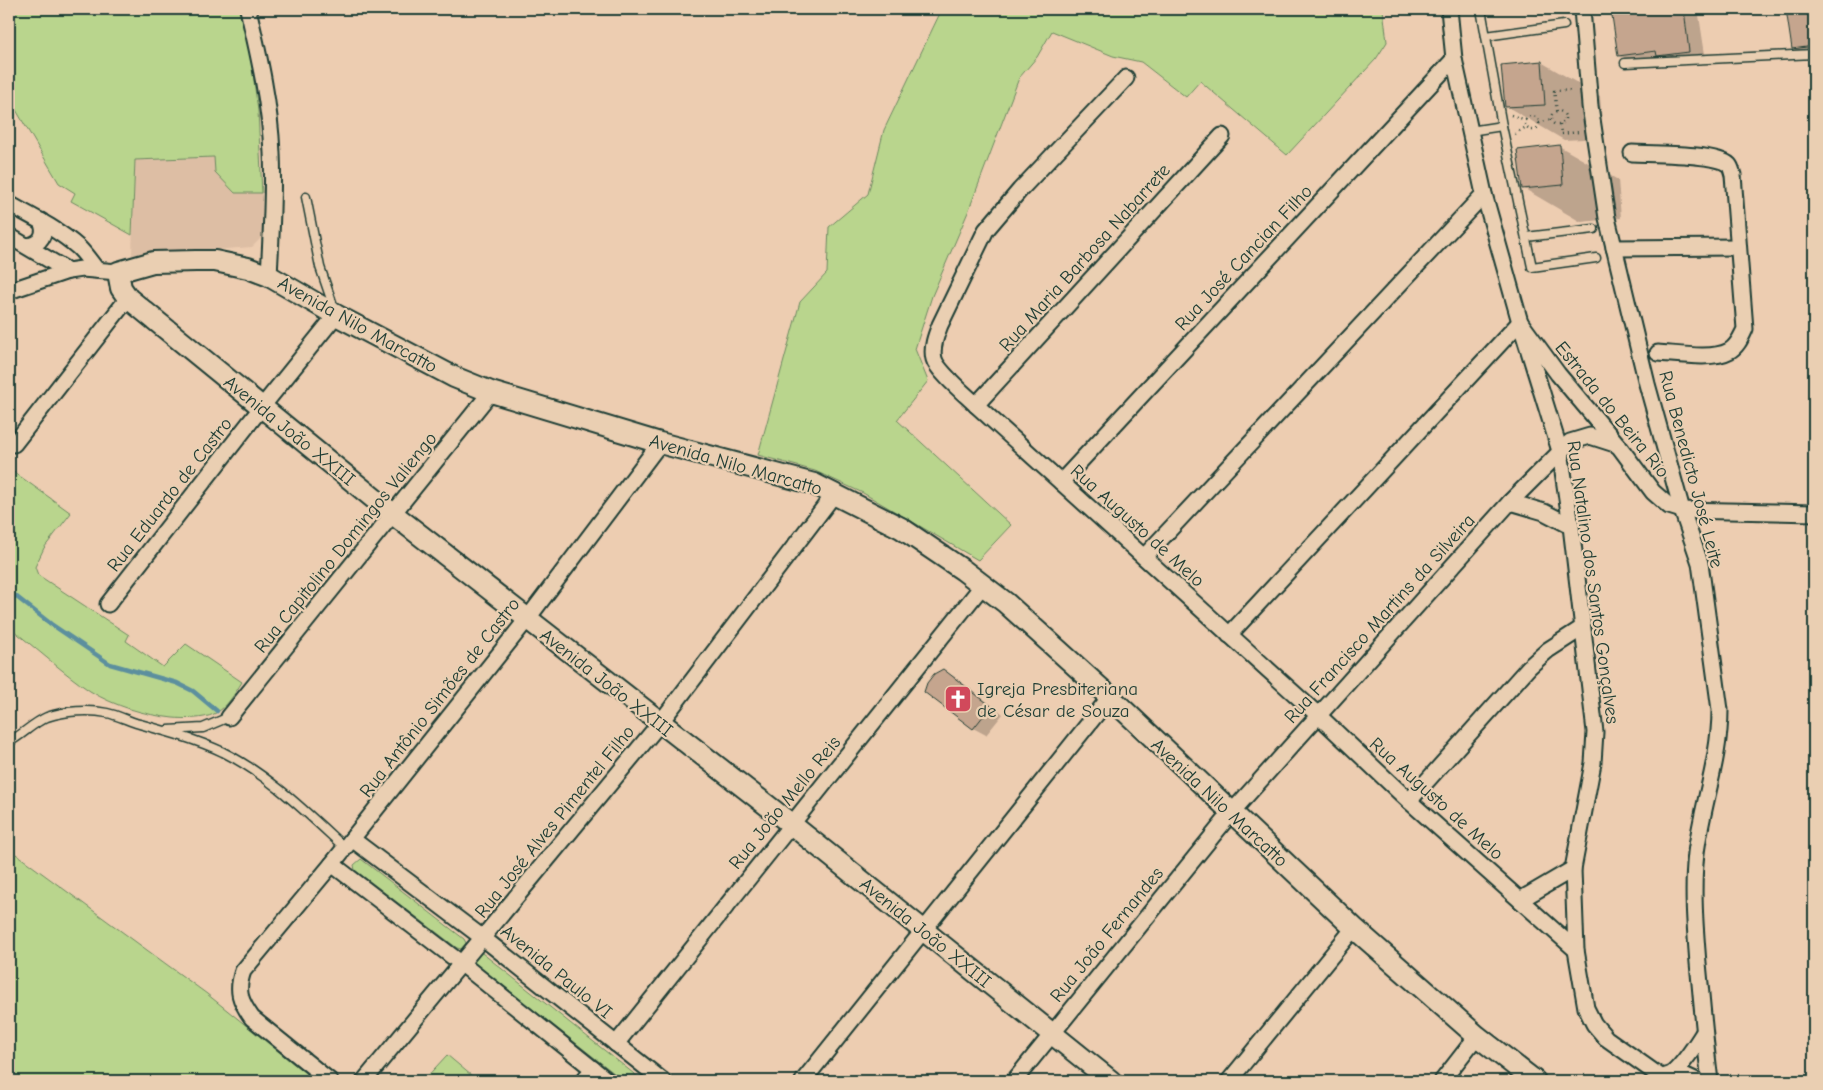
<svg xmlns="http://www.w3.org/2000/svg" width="1823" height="1090" font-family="'Comic Neue',sans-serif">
<rect width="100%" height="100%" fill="#edcdb1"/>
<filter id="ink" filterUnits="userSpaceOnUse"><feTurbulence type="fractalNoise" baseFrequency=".02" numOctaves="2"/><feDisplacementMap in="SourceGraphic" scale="10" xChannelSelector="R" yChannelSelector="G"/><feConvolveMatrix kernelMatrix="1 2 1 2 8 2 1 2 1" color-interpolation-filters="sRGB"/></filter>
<g filter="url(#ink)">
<!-- built -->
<path fill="#ddbea4" d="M215,157L234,193H262V237L252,247L132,256L135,160Z"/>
<!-- green -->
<g fill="#b9d58d" stroke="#6c8960">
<path d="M9,9H240L250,51L258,111L262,193H235L215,172L214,157L135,160L132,235L71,201L75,193L59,183L9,98Z"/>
<path d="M942,9H1383L1387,42L1376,59L1287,155L1200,81L1186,97L1141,62L1113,56L1052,31L1037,57L1019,78L968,212L932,296L915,349L928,381L897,420L1011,525L978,560L863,493L815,471L758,455L800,302L827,273L829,227L868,194L884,130Z"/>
<path d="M14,472L71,513L44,548L35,567L38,575L129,635L126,641L163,667L186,644L242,682C235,693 227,708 214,714C203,719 185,719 173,718C145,715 114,706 90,691C62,672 36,648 9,627V480Z"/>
<path d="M9,849L207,994L315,1081H9Z"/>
<path d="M361,859L464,939L466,943L461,949L457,948L355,870L354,865Z"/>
<path d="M481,952L482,953L643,1081H624L474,963V960Z"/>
<path d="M447,1055L478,1081H423Z"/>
</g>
<!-- shadow -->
<g fill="#0003">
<path d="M1613,9H1698L1706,61L1675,65L1668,61L1636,65L1619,56Z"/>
<path d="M1787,9H1814V57L1810,58L1793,48Z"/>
<path d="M1541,62L1600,96L1603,138L1564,140L1506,106Z"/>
<path d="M1559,146L1618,180L1621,218L1581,222L1523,188Z"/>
<path d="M943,670L956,678L1003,714L986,735L973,728Z"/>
</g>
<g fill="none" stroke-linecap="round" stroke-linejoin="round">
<!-- stream -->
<path stroke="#5b8f9e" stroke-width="4.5" d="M9,591L51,624L110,664L177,683L193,691L217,711"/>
</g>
<!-- building -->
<g fill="#c5a58e" stroke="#1f3d34">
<path d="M1611,9H1684L1689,52L1657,56L1656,51L1618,56Z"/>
<path d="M1786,9H1814V46L1792,49Z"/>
<path d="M1542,61L1545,105L1505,107L1501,65Z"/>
<path d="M1560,145L1563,185L1522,189L1517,150Z"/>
<path d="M943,669L991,706L973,729L924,692L927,683L934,674Z"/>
</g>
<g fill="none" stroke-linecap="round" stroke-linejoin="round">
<!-- service casing -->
<g stroke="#1f3d34" stroke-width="11">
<g id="service">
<path d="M1486,36L1564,25"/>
<path d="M1625,63L1814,54"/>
<path d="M1502,126L1532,267L1596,258"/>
<path d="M1470,131L1502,126L1481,9"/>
<path d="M306,197L320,267L335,311"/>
<path d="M1526,237L1594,229"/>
<path d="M168,730L203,728L229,717"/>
<path d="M9,742C22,735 33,723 47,717C65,711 89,709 107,713C117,715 127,720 136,723C165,731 195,739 223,752C269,775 307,813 345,848"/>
</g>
</g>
<!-- minor casing -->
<g stroke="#1f3d34" stroke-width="19">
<g id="minor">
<path d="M248,9C259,56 270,104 272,153C274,194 271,235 269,276"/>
<path d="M1449,9L1454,59L1484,194L1520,322L1560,451L1571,526L1595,732L1593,763L1573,869L1576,950L1586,1008L1594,1024L1606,1038L1661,1077"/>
<path d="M1582,9L1590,106L1607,218L1647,384L1682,510L1700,563L1720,710C1720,759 1702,805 1696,853C1692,889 1695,927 1698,963C1702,1003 1705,1042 1710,1081"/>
<path d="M1126,78L1020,190L986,230L940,325C936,335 931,348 934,359C937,371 967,396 976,405L1318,715L1409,801L1576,950"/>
<path d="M1632,153C1651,154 1717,153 1729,165C1731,167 1732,172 1733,175L1745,329C1741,337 1738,346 1729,351C1713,360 1677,354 1658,353"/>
<path d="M9,204C33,217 59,230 79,248C86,255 91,263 97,270"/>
<path d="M9,236L68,271"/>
<path d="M27,246C41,244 47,234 41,221"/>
<path d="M1614,248L1738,247"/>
<path d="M9,291L68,271L82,269L118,272"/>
<path d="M976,405L1222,136"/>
<path d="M14,444L128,298"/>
<path d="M1061,482L1454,59"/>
<path d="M1510,502L1544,512L1571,526"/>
<path d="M1144,557L1484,194"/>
<path d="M108,604L261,408L336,315"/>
<path d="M1229,635L1520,322L1558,374L1618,445L1653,492L1669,506L1682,510L1814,513"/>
<path d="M229,717L491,392"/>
<path d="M1409,801L1529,667L1548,650L1582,628"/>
<path d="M352,839L483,938L663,1081"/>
<path d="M332,864L462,964L608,1081"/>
<path d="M1520,900L1573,869"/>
<path d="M616,1044L983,585"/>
<path d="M1673,1074L1684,1075L1697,1081"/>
<path d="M330,1081L252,1018C240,1001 236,991 243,971L332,864L528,618L660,443"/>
<path d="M364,1081L660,723L835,493"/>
<path d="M583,1081L593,1069"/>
<path d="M803,1081L1110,697"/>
<path d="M1014,1081L1231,813L1510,502L1570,442L1590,436L1618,445"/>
<path d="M1229,1081L1354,928"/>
<path d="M1442,1081L1477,1036"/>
<path d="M1657,1081C1662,1075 1669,1077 1674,1072C1686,1061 1695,1046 1704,1032"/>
</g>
</g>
<!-- tertiary casing -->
<g stroke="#1f3d34" stroke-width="24">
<path id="tertiary" d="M1111,1081L791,824L393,514L128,298L121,288L118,272L153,262L196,261H215L248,268L269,276L336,315L454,377L491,392L660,443L814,484L901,528L963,570L1006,603L1110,697L1354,928L1477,1036L1535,1081"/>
</g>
<!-- path -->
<g stroke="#1f3d34" stroke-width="2.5" stroke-dasharray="1 4" stroke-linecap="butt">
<path d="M1557,111L1554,91L1573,90"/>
<circle cx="1558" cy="118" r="7"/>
<path d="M1511,115L1526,120"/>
<circle cx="1532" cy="123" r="7"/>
<path d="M1539,123L1551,119"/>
<path d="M1560,125L1561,134L1579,132V130"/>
<path d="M1515,134L1526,127"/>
</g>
<!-- service -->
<use href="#service" stroke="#eacfb2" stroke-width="8"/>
<!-- minor -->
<use href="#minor" stroke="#eacfb2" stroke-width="15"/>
<!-- tertiary -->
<use href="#tertiary" stroke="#eacfb2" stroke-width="20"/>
</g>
</g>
<!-- icons -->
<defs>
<g id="church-square" transform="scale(1.4375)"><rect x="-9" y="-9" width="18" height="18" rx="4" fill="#d1495b" stroke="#eacfb2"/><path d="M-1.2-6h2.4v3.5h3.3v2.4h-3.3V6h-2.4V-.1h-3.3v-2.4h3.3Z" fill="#fff"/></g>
</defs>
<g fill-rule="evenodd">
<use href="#church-square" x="958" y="699"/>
</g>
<g text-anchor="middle" stroke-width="4.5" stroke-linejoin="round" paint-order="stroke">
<!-- street labels -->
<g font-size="19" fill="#1f3d34" stroke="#eacfb2">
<text transform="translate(1084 257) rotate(-48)" y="7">Rua Maria Barbosa Nabarrete</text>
<text transform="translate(1243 257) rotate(-47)" y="7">Rua José Cancian Filho</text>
<text transform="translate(358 324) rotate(29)" y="7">Avenida Nilo Marcatto</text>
<text transform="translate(1613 409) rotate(51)" y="7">Estrada do Beira Rio</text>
<text transform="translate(290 430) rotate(39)" y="7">Avenida João XXIII</text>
<text transform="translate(736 464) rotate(16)" y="7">Avenida Nilo Marcatto</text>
<text transform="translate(1692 469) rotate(75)" y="7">Rua Benedicto José Leite</text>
<text transform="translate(169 494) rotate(-52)" y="7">Rua Eduardo de Castro</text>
<text transform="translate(1138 525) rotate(42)" y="7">Rua Augusto de Melo</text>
<text transform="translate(345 542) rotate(-51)" y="7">Rua Capitolino Domingos Valiengo</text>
<text transform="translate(1594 582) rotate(82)" y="7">Rua Natalino dos Santos Gonçalves</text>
<text transform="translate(1379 618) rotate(-48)" y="7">Rua Francisco Martins da Silveira</text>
<text transform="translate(607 682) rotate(38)" y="7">Avenida João XXIII</text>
<text transform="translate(439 697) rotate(-52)" y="7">Rua Antônio Simões de Castro</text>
<text transform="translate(1437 798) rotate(42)" y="7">Rua Augusto de Melo</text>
<text transform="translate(784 802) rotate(-51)" y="7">Rua João Mello Reis</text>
<text transform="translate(1220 802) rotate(43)" y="7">Avenida Nilo Marcatto</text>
<text transform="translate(554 821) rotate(-51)" y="7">Rua José Alves Pimentel Filho</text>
<text transform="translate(926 932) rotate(39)" y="7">Avenida João XXIII</text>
<text transform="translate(1106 934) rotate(-51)" y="7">Rua João Fernandes</text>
<text transform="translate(557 971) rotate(39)" y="7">Avenida Paulo VI</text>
</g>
<!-- poi labels -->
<g font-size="19" fill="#1f3d34" stroke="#eacfb2" text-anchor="start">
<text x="977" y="695">Igreja Presbiteriana<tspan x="977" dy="22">de César de Souza</tspan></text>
</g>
</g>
<!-- margin -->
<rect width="1823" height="1090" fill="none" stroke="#eacfb2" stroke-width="30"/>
<rect x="15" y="15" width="1793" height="1060" fill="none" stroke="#1f3d34" stroke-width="2" filter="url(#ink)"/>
</svg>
